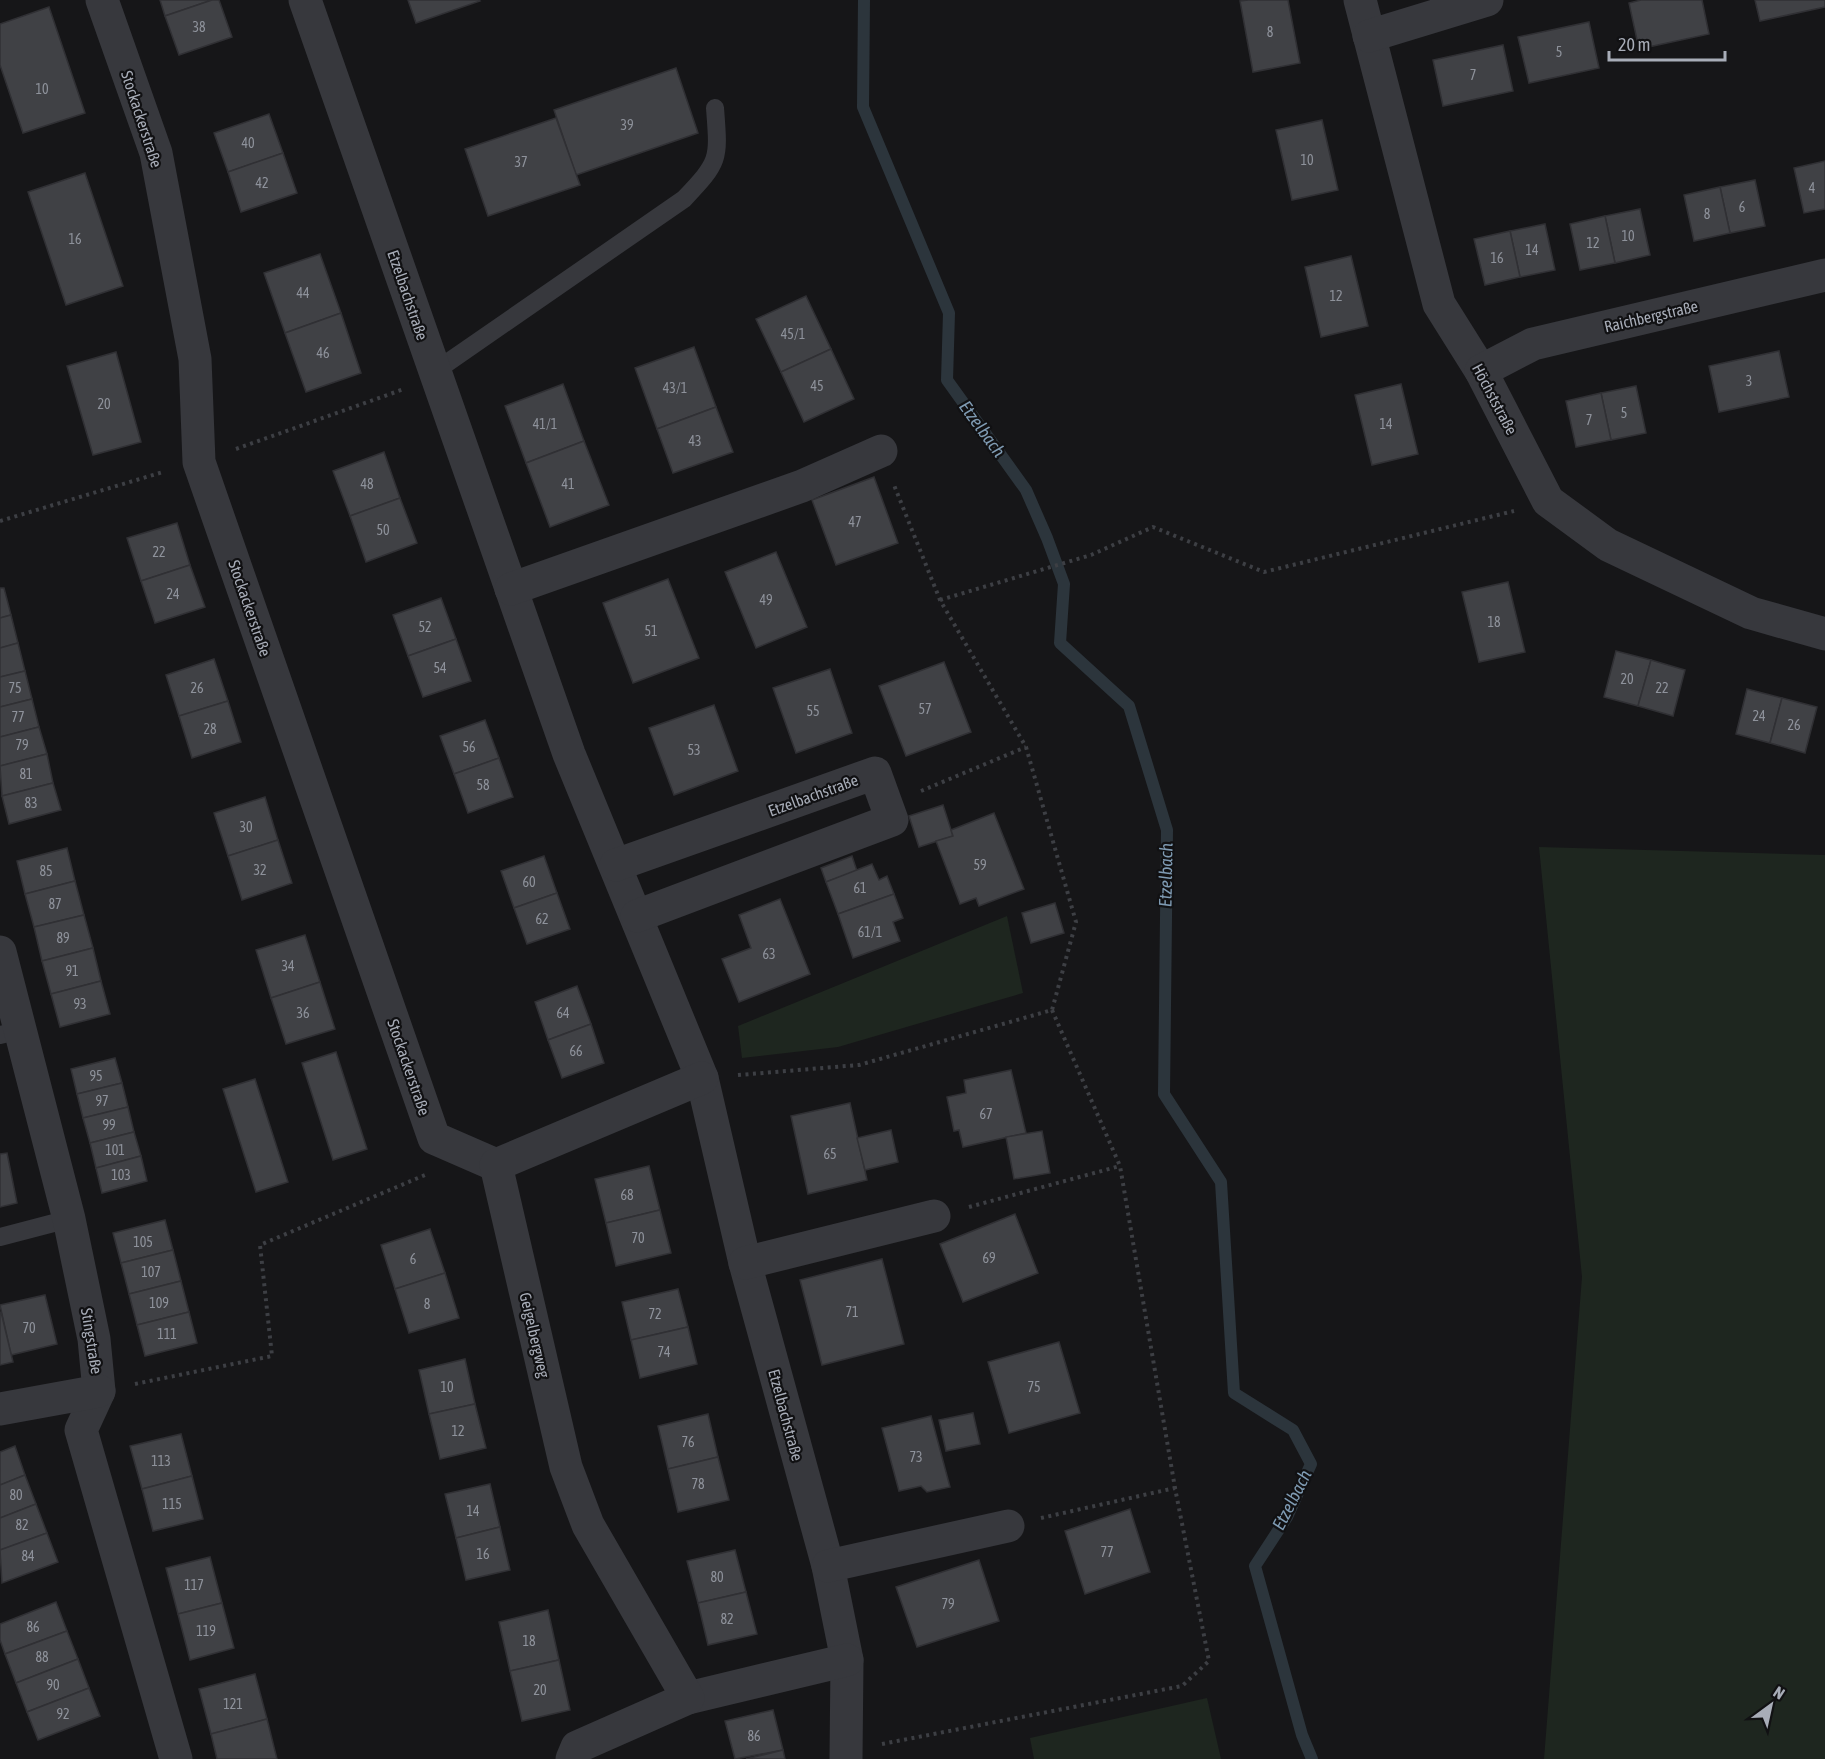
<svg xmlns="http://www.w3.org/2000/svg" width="1825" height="1759" font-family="'Asap Condensed',sans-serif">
<rect width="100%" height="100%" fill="#161618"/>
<!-- green -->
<g fill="#1e261f">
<path d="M1539,847L1825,855V1759H1544L1582,1277Z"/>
<path d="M1007,916L1023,993L838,1047L742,1058L738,1026Z"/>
<path d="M1207,1698L1221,1759H1034L1030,1738Z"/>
</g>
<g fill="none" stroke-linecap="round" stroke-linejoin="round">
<!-- stream -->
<path stroke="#2c353c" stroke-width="12" d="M864,0L863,107L949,313L947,380L1026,490L1047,538L1064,584L1060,643L1129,706L1167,830L1164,1094L1221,1182L1234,1393L1293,1430L1311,1464L1287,1517L1255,1566L1302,1735L1312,1759"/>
</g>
<!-- building -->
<g fill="#404145" stroke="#303034" stroke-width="1.5">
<path d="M160,0H212L165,16Z"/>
<path d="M212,0H219L232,37L179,55L165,16Z"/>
<path d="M408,0H479L480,1L416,23Z"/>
<path d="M1248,0H1288L1300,63L1253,72L1240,1Z"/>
<path d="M1641,0H1702L1709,34L1639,49L1629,3Z"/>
<path d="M1755,0H1825V7L1760,21Z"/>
<path d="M49,7L85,113L23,133L0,65V24Z"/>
<path d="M1589,22L1599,68L1529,83L1518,37Z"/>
<path d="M1503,45L1513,91L1443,106L1433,60Z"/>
<path d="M676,68L698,133L576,175L554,110Z"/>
<path d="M269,114L283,153L228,172L214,133Z"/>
<path d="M556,118L580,185L488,216L465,149Z"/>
<path d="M1322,120L1338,190L1292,200L1276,130Z"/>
<path d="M283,153L297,193L241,212L228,172Z"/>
<path d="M1825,161V209L1804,213L1794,168Z"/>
<path d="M85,173L123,286L66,305L28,192Z"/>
<path d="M1755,180L1765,226L1730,233L1720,187Z"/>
<path d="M1720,187L1730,233L1694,241L1684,195Z"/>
<path d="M1640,209L1650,255L1615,263L1605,216Z"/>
<path d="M1605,216L1615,263L1580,270L1570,224Z"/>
<path d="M1545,224L1555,270L1520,277L1510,231Z"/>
<path d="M1510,231L1520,277L1485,285L1474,239Z"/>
<path d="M320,254L341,313L285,333L264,273Z"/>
<path d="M1351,256L1368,326L1321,337L1305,267Z"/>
<path d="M806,296L831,349L781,372L756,319Z"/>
<path d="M341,313L361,373L306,392L285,333Z"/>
<path d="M694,347L716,407L657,429L635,368Z"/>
<path d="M831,349L854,399L804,422L781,372Z"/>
<path d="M1779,351L1789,397L1719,412L1709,366Z"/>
<path d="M116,352L141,442L93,455L67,366Z"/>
<path d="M563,384L584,441L526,463L505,406Z"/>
<path d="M1401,384L1418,454L1372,465L1355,395Z"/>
<path d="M1636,386L1646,433L1611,440L1601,393Z"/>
<path d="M1601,393L1611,440L1576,447L1566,401Z"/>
<path d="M716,407L733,452L673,473L657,429Z"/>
<path d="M584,441L609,505L550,527L526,463Z"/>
<path d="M384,452L400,498L350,516L333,471Z"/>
<path d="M874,477L898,543L836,565L812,500Z"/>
<path d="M400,498L417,543L366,562L350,516Z"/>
<path d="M177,523L190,565L141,581L127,538Z"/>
<path d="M776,552L807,627L756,648L725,572Z"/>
<path d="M190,565L205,607L155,623L141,581Z"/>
<path d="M668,579L699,658L633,683L603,603Z"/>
<path d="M1508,582L1525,652L1479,662L1462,592Z"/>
<path d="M0,588H4L11,615L0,618Z"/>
<path d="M441,598L456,639L408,656L393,615Z"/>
<path d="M11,615L18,643L0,648V618Z"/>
<path d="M456,639L471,681L423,697L408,656Z"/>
<path d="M18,643L25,671L0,677V648Z"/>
<path d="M1616,651L1651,660L1638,706L1604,697Z"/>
<path d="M214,659L228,701L179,716L166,675Z"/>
<path d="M1651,660L1685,670L1673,716L1638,706Z"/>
<path d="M944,662L971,732L906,756L879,686Z"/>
<path d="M830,669L852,733L796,753L773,688Z"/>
<path d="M25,671L32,699L0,707V677Z"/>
<path d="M1747,689L1782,698L1770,743L1736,734Z"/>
<path d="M1782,698L1817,707L1805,753L1770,743Z"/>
<path d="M32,699L39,727L0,737V707Z"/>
<path d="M228,701L241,742L192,758L179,716Z"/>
<path d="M714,705L738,771L674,795L649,728Z"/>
<path d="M485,720L499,758L454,774L440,736Z"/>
<path d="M39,727L47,754L0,766V737Z"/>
<path d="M47,754L53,783L2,796L0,766Z"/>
<path d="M499,758L513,797L468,813L454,774Z"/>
<path d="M53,783L61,810L9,824L2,796Z"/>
<path d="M265,797L278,840L228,856L214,813Z"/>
<path d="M943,805L953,836L919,847L909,816Z"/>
<path d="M994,813L1024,889L979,906L976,898L960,904L936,841L953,836L951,830Z"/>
<path d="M278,840L292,883L242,900L228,856Z"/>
<path d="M67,848L75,881L25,894L17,861Z"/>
<path d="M544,856L557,893L514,908L501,871Z"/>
<path d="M852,856L857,871L826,882L821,868Z"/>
<path d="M872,864L879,880L887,876L894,894L838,914L826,882Z"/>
<path d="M75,881L84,915L34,927L25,894Z"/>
<path d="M557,893L570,929L527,944L514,908Z"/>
<path d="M894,894L903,918L893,922L900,941L853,958L838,914Z"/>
<path d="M780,899L810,974L739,1002L722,959L751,948L739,915Z"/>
<path d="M1055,903L1064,933L1031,943L1022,913Z"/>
<path d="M84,915L93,948L42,961L34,927Z"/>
<path d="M305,935L320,982L271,998L256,950Z"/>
<path d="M93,948L101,981L51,994L42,961Z"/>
<path d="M101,981L110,1014L60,1027L51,994Z"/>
<path d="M320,982L335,1029L286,1044L271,998Z"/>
<path d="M577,986L591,1024L548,1040L535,1002Z"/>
<path d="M591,1024L604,1063L562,1078L548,1040Z"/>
<path d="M336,1052L367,1149L333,1160L302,1063Z"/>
<path d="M115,1058L122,1083L77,1094L71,1069Z"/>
<path d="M1011,1070L1026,1133L963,1147L959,1130L954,1131L947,1097L966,1093L964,1080Z"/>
<path d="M255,1079L288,1182L256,1192L223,1089Z"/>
<path d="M122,1083L128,1107L83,1118L77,1094Z"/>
<path d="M850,1103L867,1180L808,1194L791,1116Z"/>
<path d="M128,1107L134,1132L90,1143L83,1118Z"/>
<path d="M891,1130L898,1162L865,1170L857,1138Z"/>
<path d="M1042,1131L1050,1173L1014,1179L1006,1137Z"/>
<path d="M134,1132L141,1156L96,1168L90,1143Z"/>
<path d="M7,1153L17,1203L0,1207V1154Z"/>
<path d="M141,1156L147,1181L102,1193L96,1168Z"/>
<path d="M649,1166L660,1210L606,1223L595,1179Z"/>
<path d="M660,1210L671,1253L616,1266L606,1223Z"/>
<path d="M1015,1214L1038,1273L963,1302L940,1244Z"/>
<path d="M165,1220L173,1250L121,1263L113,1233Z"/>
<path d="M430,1229L445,1273L395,1289L381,1245Z"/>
<path d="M173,1250L181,1281L129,1294L121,1263Z"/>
<path d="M882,1259L904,1344L822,1365L800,1280Z"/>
<path d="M445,1273L459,1318L409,1333L395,1289Z"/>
<path d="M181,1281L189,1312L137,1325L129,1294Z"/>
<path d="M678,1289L688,1327L631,1340L622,1302Z"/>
<path d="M45,1295L57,1344L11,1355L0,1305Z"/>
<path d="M1,1312L13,1362L0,1365V1313Z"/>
<path d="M189,1312L197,1343L145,1356L137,1325Z"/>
<path d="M688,1327L697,1364L640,1378L631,1340Z"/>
<path d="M1059,1342L1080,1413L1009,1433L988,1362Z"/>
<path d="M465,1359L475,1404L429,1414L419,1370Z"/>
<path d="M475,1404L486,1448L440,1459L429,1414Z"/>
<path d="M973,1413L980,1444L946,1451L939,1420Z"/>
<path d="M708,1414L718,1457L668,1469L658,1426Z"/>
<path d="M931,1416L950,1487L927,1492L921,1486L899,1491L882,1428Z"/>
<path d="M181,1434L192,1476L142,1489L130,1446Z"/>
<path d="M15,1446L25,1475L0,1485V1452Z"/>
<path d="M718,1457L729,1500L678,1512L668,1469Z"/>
<path d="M25,1475L36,1504L0,1518V1485Z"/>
<path d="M192,1476L203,1519L153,1531L142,1489Z"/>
<path d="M490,1484L500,1527L456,1538L445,1494Z"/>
<path d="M36,1504L47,1533L0,1550V1518Z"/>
<path d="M1130,1509L1150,1572L1085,1594L1065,1531Z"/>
<path d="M500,1527L510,1570L466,1580L456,1538Z"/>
<path d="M47,1533L58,1562L2,1583L0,1550Z"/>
<path d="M735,1550L746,1592L698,1603L687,1561Z"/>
<path d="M210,1557L222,1603L178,1614L166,1568Z"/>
<path d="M979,1560L999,1621L917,1647L896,1587Z"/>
<path d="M746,1592L757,1634L708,1645L698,1603Z"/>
<path d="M56,1602L67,1631L5,1654L0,1640V1624Z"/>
<path d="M222,1603L234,1648L190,1660L178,1614Z"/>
<path d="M548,1610L559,1660L510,1671L499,1622Z"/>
<path d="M67,1631L78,1659L16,1683L5,1654Z"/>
<path d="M78,1659L89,1688L27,1712L16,1683Z"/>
<path d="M559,1660L570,1710L522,1721L510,1671Z"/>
<path d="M255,1674L267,1719L211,1734L199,1689Z"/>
<path d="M89,1688L100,1716L38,1740L27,1712Z"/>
<path d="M773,1710L783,1750L735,1759L725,1721Z"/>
<path d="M267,1719L277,1759H217L211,1734Z"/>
<path d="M783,1750L785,1759H746Z"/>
</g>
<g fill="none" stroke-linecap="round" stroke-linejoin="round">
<!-- path -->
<g stroke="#3d3f44" stroke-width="4" stroke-dasharray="3 4.5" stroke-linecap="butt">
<path d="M236,449L404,389"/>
<path d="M0,521L163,472"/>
<path d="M940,600L1091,555L1153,527L1264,572L1514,511"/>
<path d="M921,791L1026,747"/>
<path d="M738,1075L859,1065L1052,1010L1076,922L1026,747L940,600L894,485"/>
<path d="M969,1207L1120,1166"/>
<path d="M135,1384L272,1356L260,1245L425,1175"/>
<path d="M1041,1518L1175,1488"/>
<path d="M882,1744L1182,1686L1209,1661L1175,1488L1120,1166L1052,1010"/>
</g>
<!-- service -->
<g stroke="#37383d" stroke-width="18">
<path d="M434,372L684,199C720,161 719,160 715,108"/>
<path d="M0,1035L21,1030"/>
<path d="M0,1237L69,1219"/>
</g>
<!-- minor -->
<g stroke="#37383d" stroke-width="33">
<path d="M102,0L156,153L195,359L199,462L434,1138L496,1165"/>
<path d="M305,0L569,754L702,1078L745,1263L828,1566L847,1660L846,1759"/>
<path d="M1360,0L1439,304L1481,371L1548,501L1608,545L1751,613L1825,634"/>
<path d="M1369,36L1487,0"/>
<path d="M1481,371L1533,344L1825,275"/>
<path d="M511,589L802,486L881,451"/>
<path d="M616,865L875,773L892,820L637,916"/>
<path d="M0,952L69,1219L94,1339L99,1391L81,1430L176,1759"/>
<path d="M745,1263L934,1216"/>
<path d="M0,1409L99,1391"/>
<path d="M828,1566L1008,1526"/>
<path d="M688,1698L847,1660"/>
<path d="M572,1759L577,1747L688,1698L588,1525L566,1467L496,1165L702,1078"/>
</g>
</g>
<g text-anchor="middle" stroke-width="4.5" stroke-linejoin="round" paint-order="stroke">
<!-- number labels -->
<g font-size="14" fill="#8e929b">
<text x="199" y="32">38</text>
<text x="1270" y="37">8</text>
<text x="1559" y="57">5</text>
<text x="1473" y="80">7</text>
<text x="42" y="94">10</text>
<text x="627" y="130">39</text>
<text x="248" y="148">40</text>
<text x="1307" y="165">10</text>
<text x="521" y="167">37</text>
<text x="262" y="188">42</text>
<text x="1812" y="193">4</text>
<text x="1742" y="212">6</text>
<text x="1707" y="219">8</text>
<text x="1628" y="241">10</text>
<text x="75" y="244">16</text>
<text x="1593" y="248">12</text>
<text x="1532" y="255">14</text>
<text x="1497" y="263">16</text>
<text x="303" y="298">44</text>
<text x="1336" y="301">12</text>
<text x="793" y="339">45/1</text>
<text x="323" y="358">46</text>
<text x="1749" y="386">3</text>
<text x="817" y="391">45</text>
<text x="675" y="393">43/1</text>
<text x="104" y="409">20</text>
<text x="1624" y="418">5</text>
<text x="1589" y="425">7</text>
<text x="545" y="429">41/1</text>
<text x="1386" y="429">14</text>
<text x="695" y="446">43</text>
<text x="367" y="489">48</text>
<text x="568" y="489">41</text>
<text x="855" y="527">47</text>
<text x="383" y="535">50</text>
<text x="159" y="557">22</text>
<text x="173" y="599">24</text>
<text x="766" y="605">49</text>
<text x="1494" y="627">18</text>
<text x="425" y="632">52</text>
<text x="651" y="636">51</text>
<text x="440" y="673">54</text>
<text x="1627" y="684">20</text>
<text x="15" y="693">75</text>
<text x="197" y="693">26</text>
<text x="1662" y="693">22</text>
<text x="925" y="714">57</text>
<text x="813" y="716">55</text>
<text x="1759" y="721">24</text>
<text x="18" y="722">77</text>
<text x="1794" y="730">26</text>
<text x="210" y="734">28</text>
<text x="22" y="750">79</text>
<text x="469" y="752">56</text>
<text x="694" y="755">53</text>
<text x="26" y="779">81</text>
<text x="483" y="790">58</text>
<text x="31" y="808">83</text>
<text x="246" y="832">30</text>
<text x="980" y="870">59</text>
<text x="260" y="875">32</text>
<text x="46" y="876">85</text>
<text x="529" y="887">60</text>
<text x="860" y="893">61</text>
<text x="55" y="909">87</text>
<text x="542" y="924">62</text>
<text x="870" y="937">61/1</text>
<text x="63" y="943">89</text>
<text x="769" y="959">63</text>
<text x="288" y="971">34</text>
<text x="72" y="976">91</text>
<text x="80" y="1009">93</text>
<text x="303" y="1018">36</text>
<text x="563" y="1018">64</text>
<text x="576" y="1056">66</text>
<text x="96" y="1081">95</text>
<text x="102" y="1106">97</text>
<text x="986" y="1119">67</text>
<text x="109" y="1130">99</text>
<text x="115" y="1155">101</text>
<text x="830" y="1159">65</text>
<text x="121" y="1180">103</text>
<text x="627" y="1200">68</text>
<text x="638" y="1243">70</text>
<text x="143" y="1247">105</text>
<text x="989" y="1263">69</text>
<text x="413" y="1264">6</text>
<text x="151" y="1277">107</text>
<text x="159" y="1308">109</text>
<text x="427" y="1309">8</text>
<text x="852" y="1317">71</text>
<text x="655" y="1319">72</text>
<text x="29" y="1333">70</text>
<text x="167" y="1339">111</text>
<text x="664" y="1357">74</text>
<text x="447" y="1392">10</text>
<text x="1034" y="1392">75</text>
<text x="458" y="1436">12</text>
<text x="688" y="1447">76</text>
<text x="916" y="1462">73</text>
<text x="161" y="1466">113</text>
<text x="698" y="1489">78</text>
<text x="16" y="1500">80</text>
<text x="172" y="1509">115</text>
<text x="473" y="1516">14</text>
<text x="22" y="1530">82</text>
<text x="1107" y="1557">77</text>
<text x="483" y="1559">16</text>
<text x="28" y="1561">84</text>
<text x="717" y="1582">80</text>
<text x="194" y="1590">117</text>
<text x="948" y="1609">79</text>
<text x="727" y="1624">82</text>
<text x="33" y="1632">86</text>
<text x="206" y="1636">119</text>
<text x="529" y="1646">18</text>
<text x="42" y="1662">88</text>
<text x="53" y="1690">90</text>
<text x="540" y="1695">20</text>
<text x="233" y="1709">121</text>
<text x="63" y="1719">92</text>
<text x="754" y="1741">86</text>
</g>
<!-- street labels -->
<g font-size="16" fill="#a8adb8" stroke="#111113">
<text transform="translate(142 119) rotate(72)" y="6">Stockackerstraße</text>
<text transform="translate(408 295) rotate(71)" y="6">Etzelbachstraße</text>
<text transform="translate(1651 316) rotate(-13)" y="6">Raichbergstraße</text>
<text transform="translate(1495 399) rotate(62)" y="6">Höchststraße</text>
<text transform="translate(250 608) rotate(71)" y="6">Stockackerstraße</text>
<text transform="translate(813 795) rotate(-20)" y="6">Etzelbachstraße</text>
<text transform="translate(409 1067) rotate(71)" y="6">Stockackerstraße</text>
<text transform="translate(535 1335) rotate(77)" y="6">Geigelbergweg</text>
<text transform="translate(92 1341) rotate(81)" y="6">Stingstraße</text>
<text transform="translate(786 1415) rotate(75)" y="6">Etzelbachstraße</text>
</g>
<!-- water labels -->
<g font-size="18" font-style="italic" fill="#7f9bb3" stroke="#111113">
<text transform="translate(982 429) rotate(54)" y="6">Etzelbach</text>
<text transform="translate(1166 875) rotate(-89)" y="6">Etzelbach</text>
<text transform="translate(1292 1500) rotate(-63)" y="6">Etzelbach</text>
</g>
</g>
<!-- north arrow -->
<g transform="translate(1771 1705) rotate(33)" stroke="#111113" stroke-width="4.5" paint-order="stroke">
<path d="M0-4.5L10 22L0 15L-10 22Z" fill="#a8adb8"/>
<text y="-9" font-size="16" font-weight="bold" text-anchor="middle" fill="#a8adb8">N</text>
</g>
<!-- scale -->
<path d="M1609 51v9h116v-9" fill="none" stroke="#a8adb8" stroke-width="3"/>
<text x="1618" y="51" font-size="18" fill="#a8adb8" stroke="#111113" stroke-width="4.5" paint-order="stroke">20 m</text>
</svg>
